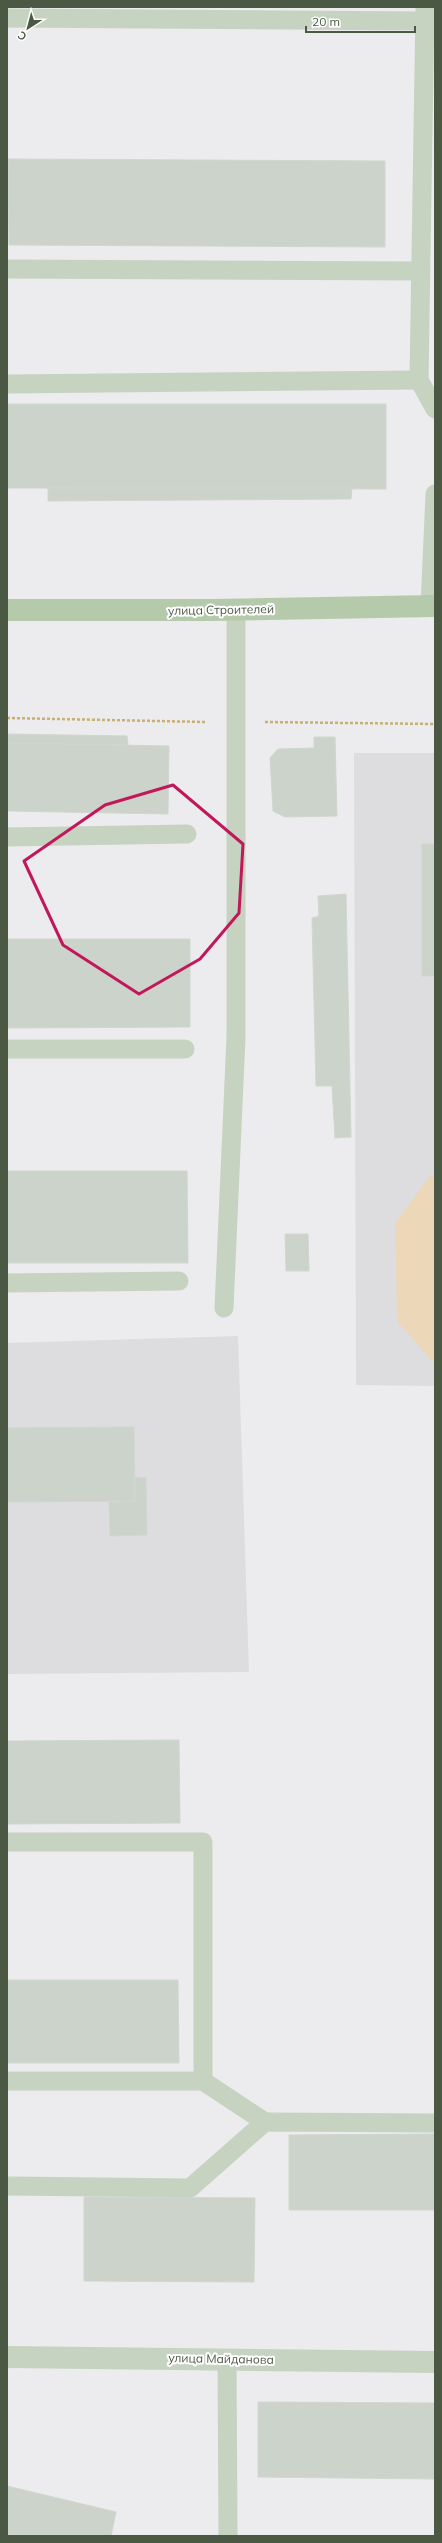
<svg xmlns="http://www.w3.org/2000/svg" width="442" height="2543" font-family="Mulish,sans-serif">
<rect width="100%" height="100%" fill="#ecebee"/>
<!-- education -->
<g fill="#dddddf">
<path d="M354,753H435V1386L356,1385Z"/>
<path d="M238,1336L249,1672L7,1674V1343Z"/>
</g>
<!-- green -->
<path fill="#ecd7b9" d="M430,1176H435V1361H432L397,1321L395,1223Z"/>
<!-- building -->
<g fill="#ccd3ca" stroke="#d0d7cf">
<path d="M8,159L385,161V247L9,245Z"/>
<path d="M7,404H386V489L7,488Z"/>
<path d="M48,488H352L351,499L48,501Z"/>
<path d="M7,734L127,736L128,745L7,743Z"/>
<path d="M314,737H335L337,816L285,817L273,811L270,758L278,749L314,748Z"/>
<path d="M7,743L169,746L168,814L7,811Z"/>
<rect x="422" y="844" width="13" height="132"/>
<path d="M346,894L351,1137L335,1138L332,1086H316L312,918L319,916L318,896Z"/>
<path d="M7,939H190V1027L7,1028Z"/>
<path d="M7,1171H187L188,1263H7Z"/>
<path d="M285,1234H308L309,1271H286Z"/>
<path d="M134,1427L135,1501L7,1502V1428Z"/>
<path d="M135,1477L146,1478L147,1535L110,1536L109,1502L135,1501Z"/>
<path d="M179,1740L180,1823L7,1824V1741Z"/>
<path d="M7,1980H178L179,2063H7Z"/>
<path d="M435,2134V2210H289V2135Z"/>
<path d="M84,2197L255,2198L254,2282L84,2281Z"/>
<path d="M258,2402L435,2403V2479L258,2477Z"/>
<path d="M7,2486L116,2512L111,2536H7Z"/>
</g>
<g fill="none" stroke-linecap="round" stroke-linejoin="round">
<!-- path -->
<g stroke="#c9af72" stroke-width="2.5" stroke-dasharray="3 2" stroke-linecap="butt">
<path d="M7,718L206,722"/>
<path d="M265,722L435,724"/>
</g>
<!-- service -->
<g stroke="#c7d3c1" stroke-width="19">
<path d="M425,7L419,380L435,409"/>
<path d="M7,18L424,21"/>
<path d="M7,269L420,271"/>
<path d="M7,384L419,380"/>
<path d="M430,606L435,494"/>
<path d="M7,837L187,834"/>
<path d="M7,1049H185"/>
<path d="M7,1283L179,1281"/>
<path d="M224,1308L236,1037V610"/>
<path d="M7,1842H203V2081L265,2122"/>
<path d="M7,2081H203"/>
<path d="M7,2186L190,2188L265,2122L435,2123"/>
<path d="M227,2359L228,2536"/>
</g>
<!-- minor -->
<path stroke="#c7d3c1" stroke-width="22" d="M7,2357L435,2362"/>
<!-- primary -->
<path stroke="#b5caab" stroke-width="22" d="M7,610H212L435,606"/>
</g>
<!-- marked area -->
<path fill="none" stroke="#c2185b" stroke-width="3" stroke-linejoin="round" d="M173,785L243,844L239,913L200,959L139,994L63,945L24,861L105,805Z"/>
<g text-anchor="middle" stroke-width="4" stroke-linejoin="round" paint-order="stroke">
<!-- street labels -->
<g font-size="12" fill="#4b5844" stroke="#fff">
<text transform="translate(221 610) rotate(-1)" y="4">улица Строителей</text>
<text transform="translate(221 2359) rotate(1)" y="4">улица Майданова</text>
</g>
</g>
<!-- border -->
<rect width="442" height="2543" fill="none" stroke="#4b5844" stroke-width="16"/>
<!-- north arrow -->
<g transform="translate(28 28) rotate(216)" stroke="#ffffff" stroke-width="3" paint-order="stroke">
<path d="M0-3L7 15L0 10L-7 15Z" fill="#4b5844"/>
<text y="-6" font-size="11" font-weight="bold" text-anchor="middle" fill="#4b5844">С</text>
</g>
<!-- scale -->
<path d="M306 26v6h109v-6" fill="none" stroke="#4b5844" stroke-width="2"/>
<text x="312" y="26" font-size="12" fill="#4b5844" stroke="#ffffff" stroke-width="3" paint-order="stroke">20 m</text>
</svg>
